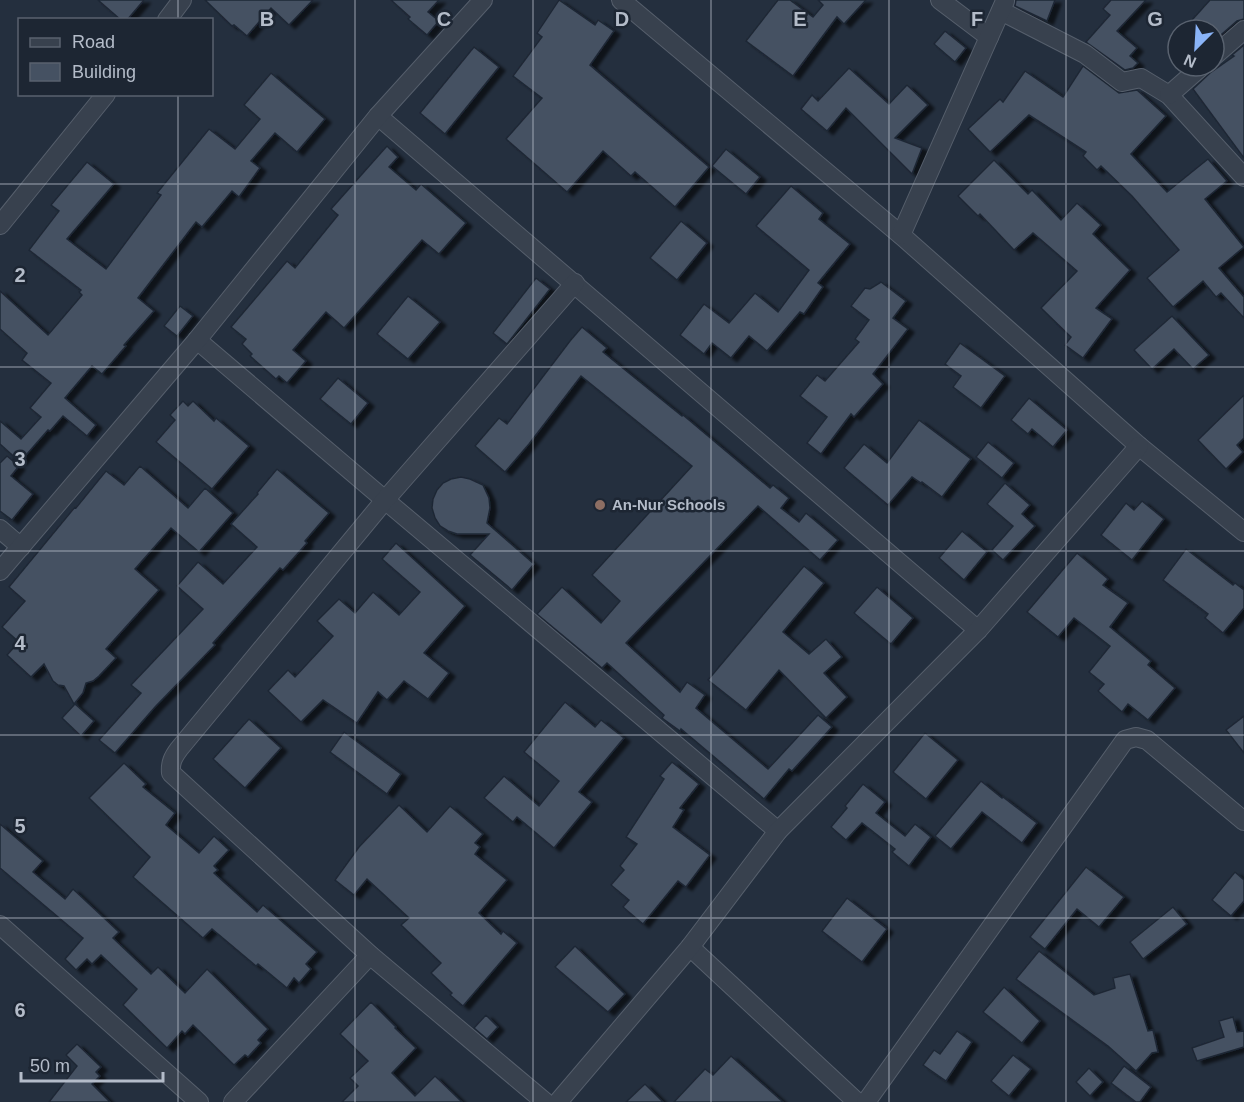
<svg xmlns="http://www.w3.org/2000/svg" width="1244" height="1102" font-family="Helvetica,sans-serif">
<defs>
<filter id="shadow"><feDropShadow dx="6" dy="3.5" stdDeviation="1.5" flood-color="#0009"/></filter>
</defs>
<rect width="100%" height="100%" fill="#242f3e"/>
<!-- building -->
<g fill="#455162" stroke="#1f2835" stroke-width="1.5" filter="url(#shadow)">
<path d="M98,0H144L127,20H121Z"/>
<path d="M205,0H313L289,25L271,8L247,36L234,25L232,26Z"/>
<path d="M391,0H439L428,12L439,21L427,35L408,19L410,17Z"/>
<path d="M559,0L595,25L598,20L614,31L590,65L709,167L675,207L635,172L631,176L603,151L567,192L506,139L542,98L513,76L542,37L537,33Z"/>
<path d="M778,0H790L813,17L823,5L818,0H866L844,24L837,17L793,76L746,41Z"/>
<path d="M1016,0H1055L1047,21L1015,6Z"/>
<path d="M1111,0H1146L1117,31L1137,48L1130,56L1138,63L1133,68L1125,70L1086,42L1110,15L1103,9Z"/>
<path d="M1210,0H1244V19L1237,21L1215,40L1214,39V30H1204L1192,20Z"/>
<path d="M945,31L966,48L955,62L934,44Z"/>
<path d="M1244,45V158L1193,89L1210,73L1234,56L1232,55Z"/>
<path d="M474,47L499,67L445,134L420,113Z"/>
<path d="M1083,66L1119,93L1137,90L1166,116L1131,154L1167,192L1208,159L1227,181L1205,199L1244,247L1219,268L1244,297V318L1221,293L1216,297L1203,281L1173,307L1147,278L1179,250L1132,196L1101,166L1097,170L1083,156L1086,152L1029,115L990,152L968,129L1000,99L1003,102L1025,71L1063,97Z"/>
<path d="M849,68L889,104L907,85L928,105L895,138L922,148L912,174L846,108L827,131L801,109L812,95L818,101Z"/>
<path d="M271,73L325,119L297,152L275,133L251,161L260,168L239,197L232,191L202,227L196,222L138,298L154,311L124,345L126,346L102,374L92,366L65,398L96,425L87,436L63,416L50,431L48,430L20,462L0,444V421L21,439L41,417L30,408L51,383L22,360L27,353L0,329V291L48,335L82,295L79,292L81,290L29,250L59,211L51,205L87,162L114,184L67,239L106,269L161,195L157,193L209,129L235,149L260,119L244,105Z"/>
<path d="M387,146L398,157L389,167L416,190L421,184L466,223L439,254L422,240L344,328L326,312L293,350L306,361L287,383L279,376L276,379L250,356L252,354L242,344L246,339L231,327L287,261L295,268L338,215L331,209Z"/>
<path d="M726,149L760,177L746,194L712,166Z"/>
<path d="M994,160L1028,194L1032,190L1061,220L1077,203L1101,225L1093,234L1130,270L1096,308L1112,319L1083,358L1065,345L1071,337L1041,308L1077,271L1033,233L1014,250L980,214L978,216L958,196Z"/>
<path d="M791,186L823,213L819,219L850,244L818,283L823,287L804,314L800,312L767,351L749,336L731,358L712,343L704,354L680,335L704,304L729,323L755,293L778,312L809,270L756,226Z"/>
<path d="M681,221L707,243L677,280L650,258Z"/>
<path d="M536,278L550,289L507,344L493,333Z"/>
<path d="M881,282L906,301L893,318L908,329L873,374L883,384L854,417L851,414L821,454L807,443L827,417L800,396L817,375L825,381L859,342L855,339L869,320L851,306L865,288L870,289Z"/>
<path d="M408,296L440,322L408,359L377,334Z"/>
<path d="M180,306L193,316L177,336L164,326Z"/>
<path d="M1172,316L1209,355L1193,369L1174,349L1152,369L1134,350Z"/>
<path d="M582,327L607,348L603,352L682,416L683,415L770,488L773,485L789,498L781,508L799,522L806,513L838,540L820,560L758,506L626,643L680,692L687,682L705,695L696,708L768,769L818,715L832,727L792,771L789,769L764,799L681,729L680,731L662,718L664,715L607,663L602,668L537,614L562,587L601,623L620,601L592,575L692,466L581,376L529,444L505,472L475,446L499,418L507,424L570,341Z"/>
<path d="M960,343L1005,376L981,408L953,387L961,376L945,364Z"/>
<path d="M338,378L368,403L351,424L320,399Z"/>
<path d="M1244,395V438L1237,445L1243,452L1226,469L1198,440Z"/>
<path d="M1029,398L1067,430L1053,447L1032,429L1028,434L1011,420Z"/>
<path d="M183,401L188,406L193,401L214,421L216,418L249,446L212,489L156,442L175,420L170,415Z"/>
<path d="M919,420L971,459L942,497L922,482L921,483L912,477L888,505L844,468L864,444L887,463Z"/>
<path d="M988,442L1014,463L1002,478L976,457Z"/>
<path d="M7,456L19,466L11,476L33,494L12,520L0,511V463Z"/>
<path d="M140,466L188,508L205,488L233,513L199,552L171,528L135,569L159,590L106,649L116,658L99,676L93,681L86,683L83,693L74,704L64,686L58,685L53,681L44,664L31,677L7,655L19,642L2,627L25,601L9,587L75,507L76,508L106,471L124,485Z"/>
<path d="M277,469L329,513L305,541L307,543L283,570L280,568L213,643L215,645L155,707L115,753L99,740L141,693L131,685L203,609L177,586L198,562L223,584L257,547L231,524L258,494L257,493Z"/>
<path d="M461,477L470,479L483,485L489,498L490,508L487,523L534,564L512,590L470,555L489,534H457L448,531L440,526L435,518L432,508L433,499L437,490L443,483L451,479Z"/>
<path d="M1005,483L1030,505L1022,514L1035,526L1003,560L992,550L1013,526L987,504Z"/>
<path d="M1142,501L1164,519L1132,560L1101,535L1126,503L1134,510Z"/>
<path d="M962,531L987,552L964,580L939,558Z"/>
<path d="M396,543L465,606L424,653L449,673L428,699L404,681L387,700L378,692L357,723L323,700L301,722L268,691L288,670L295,677L333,636L317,621L339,599L355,613L373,592L399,615L420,592L382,559Z"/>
<path d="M1186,549L1233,585L1235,583L1244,590V608L1223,633L1205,618L1208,614L1163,580Z"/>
<path d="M1077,553L1108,579L1103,585L1128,603L1110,627L1151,661L1148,665L1175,688L1148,720L1128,704L1122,712L1098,691L1104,684L1089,672L1110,646L1074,618L1058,637L1027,612Z"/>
<path d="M804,566L824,583L783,632L809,654L826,639L842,657L824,673L847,697L826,718L779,670L746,710L708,680Z"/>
<path d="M877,587L913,618L891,644L854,613Z"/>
<path d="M565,702L595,727L601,720L624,738L579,792L592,802L554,848L517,817L513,822L484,798L504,776L539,806L559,781L524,752Z"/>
<path d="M75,704L94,721L81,736L62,718Z"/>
<path d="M1244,716V753L1226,730Z"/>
<path d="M249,719L281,748L245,788L213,759Z"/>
<path d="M344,732L401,774L387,794L330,752Z"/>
<path d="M925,733L958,760L926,799L893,772Z"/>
<path d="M672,762L699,784L680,808L684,810L673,827L710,855L686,887L678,881L643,924L623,907L629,900L611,885L624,870L620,866L637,844L626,837L664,779L660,776Z"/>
<path d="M124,763L146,784L143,787L175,813L166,825L199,853L214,836L229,850L214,866L218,870L214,873L257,912L263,905L317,952L306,964L311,969L299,983L294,978L287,988L258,964L256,966L212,929L203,938L133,877L150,857L89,798Z"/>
<path d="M981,781L1002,798L1003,797L1037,823L1022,843L982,812L951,849L935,836Z"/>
<path d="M863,784L885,802L876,813L905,836L915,824L931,837L909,866L892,852L895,849L862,823L846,840L831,827L847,808L845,806Z"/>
<path d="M399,805L427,832L450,806L483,834L475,843L480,847L475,854L507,880L479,913L501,934L503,931L517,943L463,1006L450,995L452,993L431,973L441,963L401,925L409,918L367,879L354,895L335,880L359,847Z"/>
<path d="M0,824L43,861L33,872L65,899L73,889L119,932L113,938L151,974L158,967L185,993L207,969L268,1029L258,1040L261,1043L248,1057L245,1055L234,1065L193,1025L185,1034L182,1031L167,1048L123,1005L137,989L101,955L92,964L87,959L76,970L65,959L83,938L0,868Z"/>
<path d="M1086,867L1124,897L1099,927L1077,909L1045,949L1030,937Z"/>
<path d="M1235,872L1244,880V901L1231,916L1212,900Z"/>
<path d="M847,898L887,929L862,962L822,931Z"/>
<path d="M1173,907L1187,924L1143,959L1130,942Z"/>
<path d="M575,946L625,994L608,1012L555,967Z"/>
<path d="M1039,951L1094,995L1115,988L1113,978L1130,974L1148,1031L1153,1030L1158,1052L1152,1053L1136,1071L1108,1046L1016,979Z"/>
<path d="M1004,987L1040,1021L1022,1043L983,1012Z"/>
<path d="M371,1002L396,1027L395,1028L416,1048L392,1073L415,1096L435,1076L462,1102H342L358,1086L350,1078L368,1061L340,1034Z"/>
<path d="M486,1015L498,1027L487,1039L474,1028Z"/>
<path d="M1233,1017L1237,1032L1244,1031V1047L1197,1061L1192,1048L1224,1037L1219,1021Z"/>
<path d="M957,1031L972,1042L946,1081L923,1065L934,1050L940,1054Z"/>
<path d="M77,1044L101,1067L96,1072L100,1076L92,1084L110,1102H49L77,1066L66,1055Z"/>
<path d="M1013,1055L1031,1069L1009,1096L991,1081Z"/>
<path d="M731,1056L783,1102H674L705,1069L713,1075Z"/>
<path d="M1124,1066L1151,1087L1140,1102H1136L1111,1083Z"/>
<path d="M1089,1068L1103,1082L1090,1096L1076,1082Z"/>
<path d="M645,1084L663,1102H626Z"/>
</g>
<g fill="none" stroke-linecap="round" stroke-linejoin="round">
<!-- minor casing -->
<g stroke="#565f6c" stroke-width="20">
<g id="minor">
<path d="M621,0L901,235L1139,446L1244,532"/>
<path d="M940,0L989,37"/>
<path d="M1001,11L1085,54L1122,82L1141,78L1169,95L1244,177"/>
<path d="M167,20L182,0"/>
<path d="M1214,56L1244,30"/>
<path d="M1169,95L1202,66"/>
<path d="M378,116L978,630"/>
<path d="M0,225L106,94"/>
<path d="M901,235L1005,1"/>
<path d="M197,340L385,500L778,831"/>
<path d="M0,529L21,547"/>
<path d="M0,571L197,340L378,116L483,0"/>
<path d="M0,925L199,1102"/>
<path d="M690,947L857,1102"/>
<path d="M233,1102L370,955"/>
<path d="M545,1102L370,955L171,773C170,763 173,757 179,749L385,500L575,283"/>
<path d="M558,1102L690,947L778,831L978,630L1139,446"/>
<path d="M866,1102L1125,740L1136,737L1147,740L1244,821"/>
</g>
</g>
<!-- minor -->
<use href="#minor" stroke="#38414e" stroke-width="18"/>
</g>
<!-- grid -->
<path fill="none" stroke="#b4bcc9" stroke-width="1.5" stroke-opacity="0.55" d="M178,0V20M355,0V1102M533,0V1102M711,0V1102M889,0V1102M1066,0V1102M178,94V1102M0,184H1244M0,367H1244M0,551H1244M0,735H1244M0,918H1244"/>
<!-- markers -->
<circle fill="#8d6e63" stroke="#1d2633" stroke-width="2" cx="600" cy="505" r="6"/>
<g text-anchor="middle" stroke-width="5" stroke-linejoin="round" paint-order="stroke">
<!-- poi labels -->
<g font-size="15" font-weight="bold" fill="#b4bcc9" stroke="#1d2633" text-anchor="start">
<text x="612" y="510">An-Nur Schools</text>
</g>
</g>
<g font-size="20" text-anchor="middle" font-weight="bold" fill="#b4bcc9" stroke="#1d2633" stroke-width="5" stroke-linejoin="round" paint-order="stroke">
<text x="267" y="26">B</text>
<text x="444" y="26">C</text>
<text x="622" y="26">D</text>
<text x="800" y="26">E</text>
<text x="977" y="26">F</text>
<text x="1155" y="26">G</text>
<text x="20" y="282">2</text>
<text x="20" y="466">3</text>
<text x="20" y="650">4</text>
<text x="20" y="833">5</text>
<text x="20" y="1017">6</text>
</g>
<!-- legend -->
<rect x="18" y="18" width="195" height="78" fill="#1d2633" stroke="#59626f" stroke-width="1.5"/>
<rect x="30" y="38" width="30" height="9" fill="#38414e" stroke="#59626f" stroke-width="1.5"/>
<text x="72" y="48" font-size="18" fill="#b4bcc9">Road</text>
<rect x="30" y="63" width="30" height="18" fill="#455162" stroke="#59626f" stroke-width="1.5"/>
<text x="72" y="78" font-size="18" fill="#b4bcc9">Building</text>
<!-- north arrow -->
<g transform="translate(1196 48) rotate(204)"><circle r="28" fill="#1d2633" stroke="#59626f" stroke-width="1.5"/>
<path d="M0-4.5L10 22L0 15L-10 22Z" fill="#8ab4f8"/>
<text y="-9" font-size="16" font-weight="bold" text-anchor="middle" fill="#b4bcc9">N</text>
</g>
<!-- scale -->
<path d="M21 1072v9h142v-9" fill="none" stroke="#b4bcc9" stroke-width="3"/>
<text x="30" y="1072" font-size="18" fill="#b4bcc9" stroke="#1d2633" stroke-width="4.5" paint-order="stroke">50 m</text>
</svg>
